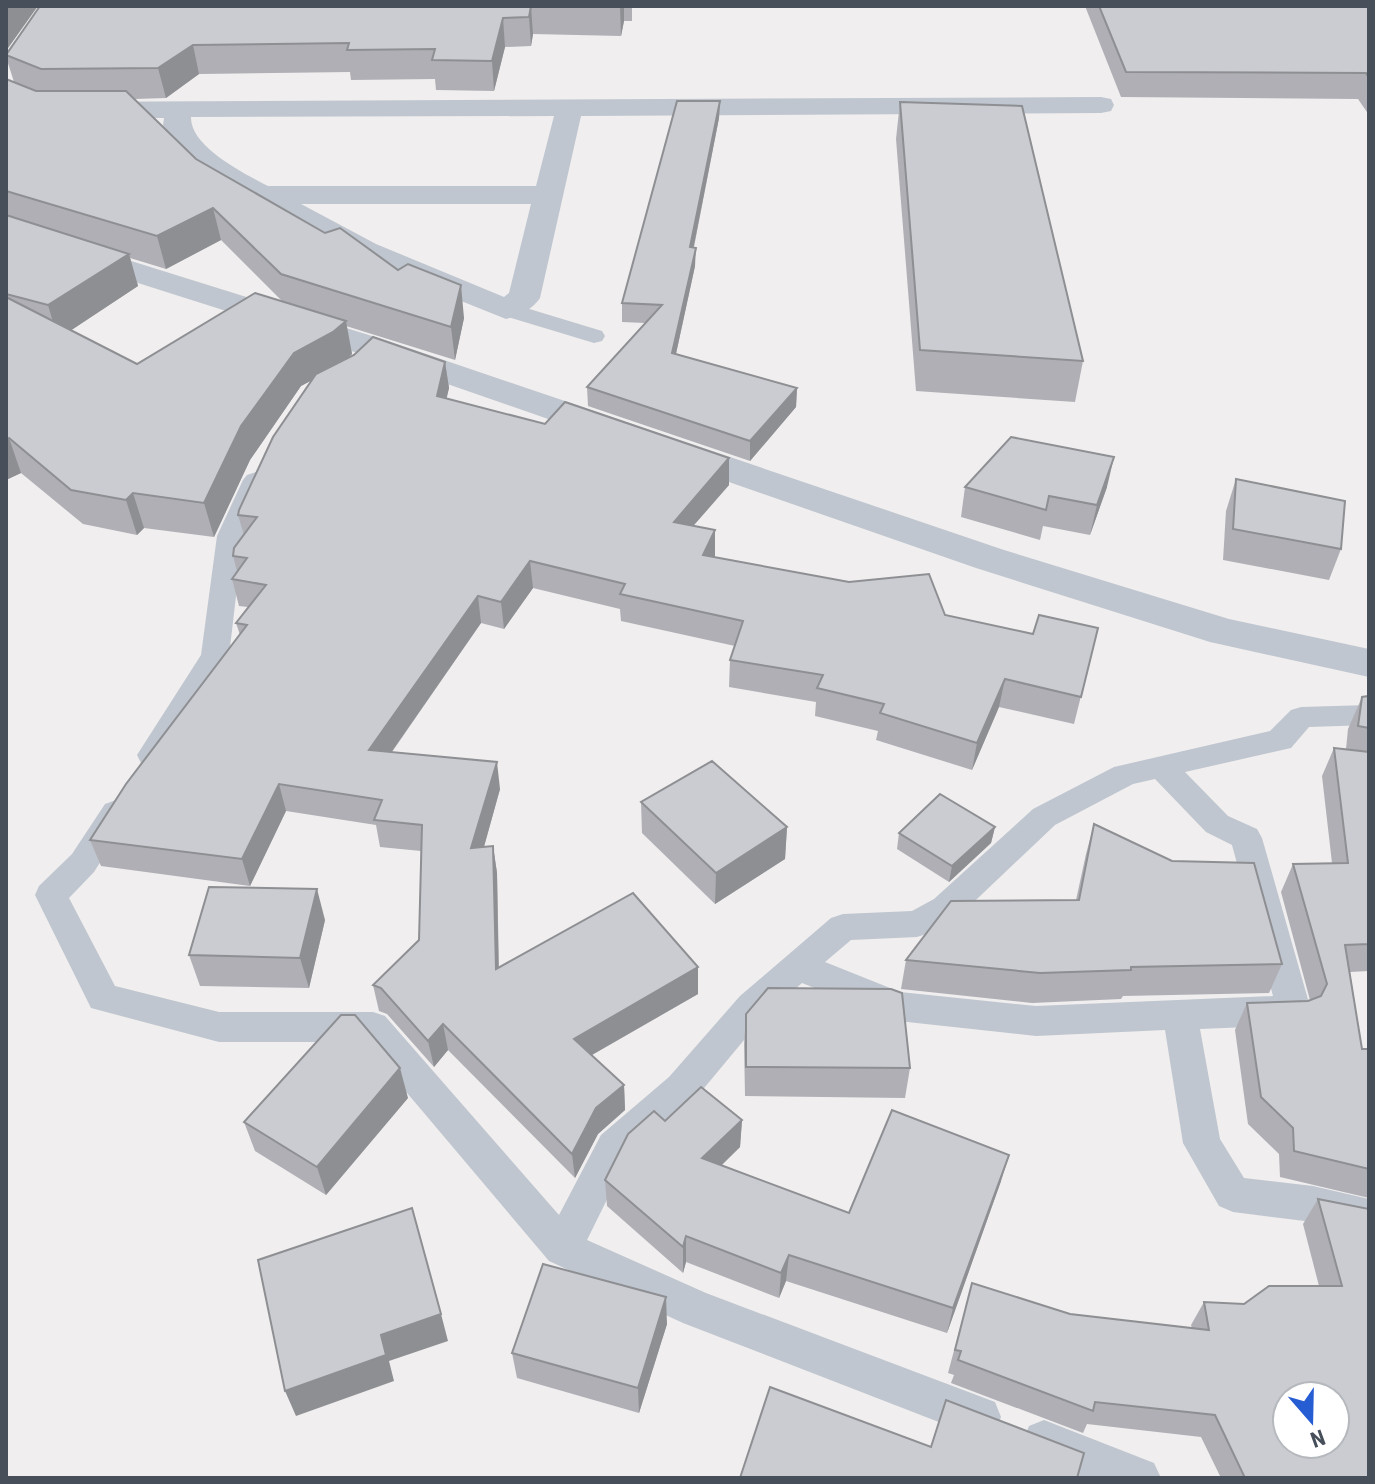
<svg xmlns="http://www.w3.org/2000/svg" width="1375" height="1484" font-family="'Roboto Condensed',sans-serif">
<rect width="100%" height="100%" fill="#f0eeee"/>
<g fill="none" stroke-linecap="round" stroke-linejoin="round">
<!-- service -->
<g fill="#bfc6cf" fill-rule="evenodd">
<path d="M506,302L602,331L605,336L602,341L594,343L498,314L495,309Z"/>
<path d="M256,472L265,475L269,480L243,536L229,656L163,763L152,766L141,763L137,755L201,655L217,536L243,480L247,475Z"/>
<path d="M1369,705V725L1309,727L1291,748L1185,772L1228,816L1257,829L1262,838L1311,1010L1306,1020L1294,1025L1200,1029L1220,1139L1244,1178L1313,1186L1369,1199V1235L1313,1222L1233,1212L1219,1206L1183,1143L1165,1030L1036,1036L898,1021L802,983L764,1016L695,1099L627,1159L587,1240L706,1293L995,1402L1001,1417L995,1432L980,1438L683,1323L549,1261L364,1042H219L91,1008L35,895L39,886L72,854L105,804L116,800L127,804L132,812L127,820L94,872L69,898L115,986L219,1012H373L385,1016L559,1215L601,1135L669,1077L740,996L831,918L843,914L912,911L934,899L1033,809L1114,767L1270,731L1291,710L1301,707ZM1155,779L1206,832L1232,845L1273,996L1036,1006L900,992L825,962L851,940L917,937L929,933L958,917L1055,825L1133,784Z"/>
<path d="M1044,1420L1154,1463L1161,1478H1084L1029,1456L1023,1441L1029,1426Z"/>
</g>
<!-- minor -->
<path fill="#bfc6cf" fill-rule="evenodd" d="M6,84L49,102L1101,97L1111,99L1114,105L1111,111L1101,113L581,116L540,298C532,310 519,315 506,319L354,258L212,179L181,153L163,125L164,118H45L6,102ZM554,116L536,186H268C245,174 190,147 191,117ZM301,204H531L509,293L504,297L376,244Z"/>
<!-- tertiary -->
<path fill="#bfc6cf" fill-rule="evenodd" d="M6,222L388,341L1004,550L1229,619L1369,649V677L1210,642L976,568L364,355L6,241Z"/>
</g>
<!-- wall -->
<g fill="#afafb5" fill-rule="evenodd">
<path d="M40,6H632V21H624L621,36L533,34L531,46L505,47L494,91L436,90L435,79L351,80L350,72L199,74L166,98L135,99L196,159L464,318L455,360L346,326L352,354L348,358L445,362L449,388L446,399L545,424L729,458V485L693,526L715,557L945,615L1033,634L1098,628L1074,724L999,707L972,770L876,740L878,731L815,716L816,702L729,687L730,660L735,646L621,621L620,609L533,588L504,629L481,623L392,752L500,789L484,847L493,846L497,873L499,967L698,994L592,1055L624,1085L625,1110L598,1134L575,1178L448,1050L434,1067L387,1014L379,1011L373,985L419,940L421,851L380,847L376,825L286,811L250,886L101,866L90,840L240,635L236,623L248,607L239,606L232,579L237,571L233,556L244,535L238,515L312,380L301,386L250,460L214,537L144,528L137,535L83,524L21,473L6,480V79L14,82L6,57V53ZM221,240L282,301L137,364L71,330L138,286L130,258L166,269Z"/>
<path d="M1085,6H1369V115L1358,99L1121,97Z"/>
<path d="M720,101L719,118L694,247L695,266L676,354L797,388L796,407L750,461L588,406L587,387L645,323L622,322V303Z"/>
<path d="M900,102L1083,361L1075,402L916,391L896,139Z"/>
<path d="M1236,479L1341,549L1329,580L1223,560L1226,511Z"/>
<path d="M965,487H1107L1090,535L1043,526L1040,540L961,517Z"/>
<path d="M1369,696V971L1350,972L1362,1049H1369V1198L1280,1177L1279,1154L1248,1124L1235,1030L1247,1003L1310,1000L1281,892L1293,864L1332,863L1322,776L1334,748L1346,749L1348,729L1362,697Z"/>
<path d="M641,802L787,827L785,859L715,904L642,833Z"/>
<path d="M1094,824L1282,964L1269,993L1123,996L1121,999L1032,1003L901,989L906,960L1076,900L1086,854Z"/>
<path d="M995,827L991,843L949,882L897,849L899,833Z"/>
<path d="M325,920L309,988L200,986L189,955Z"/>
<path d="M746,1014L910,1068L905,1098L745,1096L744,1044Z"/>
<path d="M408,1098L326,1195L255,1151L244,1122Z"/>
<path d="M742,1120L740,1147L722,1165L849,1213L1001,1181L947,1333L786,1281L779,1298L686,1262L683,1273L607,1206L605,1180L665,1121Z"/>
<path d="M1318,1199L1369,1209V1478H1221L1201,1437L1087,1424L1083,1433L951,1383L954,1375L948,1373L972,1283L1070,1314L1192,1328L1191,1325L1204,1302L1244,1304L1319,1286L1303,1224Z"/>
<path d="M667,1324L639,1413L517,1378L512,1353Z"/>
</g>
<!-- shaded-wall -->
<g fill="#8e8f93">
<path d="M9,6H38L6,51V10Z"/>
<path d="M531,6L533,34L531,46L529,17Z"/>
<path d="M620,6H624V21L621,36Z"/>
<path d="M503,18L505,47L494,91L492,61Z"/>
<path d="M193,45L199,74L166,98L158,68Z"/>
<path d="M720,101L719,118L690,265V247Z"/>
<path d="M213,208L221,240L166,269L157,236Z"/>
<path d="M696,248L695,266L672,372V353Z"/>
<path d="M129,254L138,286L58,339L48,305Z"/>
<path d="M461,285L464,318L455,360L451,327Z"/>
<path d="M346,321L352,354L339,366L301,386L250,460L214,537L204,503L241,426L294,353Z"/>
<path d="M445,362L449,388L441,423L437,396Z"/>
<path d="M797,388L796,407L750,461V441Z"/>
<path d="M9,438L21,473L6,480V440Z"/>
<path d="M1114,457L1107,487L1090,535L1097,505Z"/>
<path d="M729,458V485L674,548V522Z"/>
<path d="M133,493L144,528L137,535L126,500Z"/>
<path d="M715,530V557L703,555Z"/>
<path d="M530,561L533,588L504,629L501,602Z"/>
<path d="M478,596L481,623L374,777L369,750Z"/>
<path d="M1005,679L999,707L972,770L977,743Z"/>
<path d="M497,762L500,789L476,875L471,848Z"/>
<path d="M279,784L286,811L250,886L242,859Z"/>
<path d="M787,827L785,859L715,904L716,873Z"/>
<path d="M995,827L991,843L949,882L952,866Z"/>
<path d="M493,846L497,873L499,996L496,969Z"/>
<path d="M317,889L325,920L309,988L300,958Z"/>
<path d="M698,967V994L576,1064L574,1039Z"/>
<path d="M443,1024L448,1050L434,1067L428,1041Z"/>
<path d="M400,1068L408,1098L326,1195L317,1167Z"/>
<path d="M624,1085L625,1110L598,1134L575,1178L572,1154L596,1108Z"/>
<path d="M742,1120L740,1147L702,1184V1158Z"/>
<path d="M1009,1155L1001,1181L947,1333L953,1308Z"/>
<path d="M686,1236V1262L683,1273V1247Z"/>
<path d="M789,1255L786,1281L779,1298L781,1273Z"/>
<path d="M666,1297L667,1324L639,1413L638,1388Z"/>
<path d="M441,1314L448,1341L389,1361L394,1381L296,1416L285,1391L381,1335Z"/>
</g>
<!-- building -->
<g fill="#cbccd2" stroke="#8e8f93" stroke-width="2" fill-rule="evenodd">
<path d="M40,6H531L529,17L503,18L492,61L432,60L435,49L347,50L349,43L193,45L158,68L41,69L6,55Z"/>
<path d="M1099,6H1369V78L1366,73L1126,72Z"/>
<path d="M6,79L36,91H126L196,159L325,233L340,228L398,270L408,264L461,285L451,327L281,274L213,208L157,236L6,191Z"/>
<path d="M677,101H720L690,247L696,248L672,353L797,388L750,441L587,387L662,305L622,303Z"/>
<path d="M900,102L1022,106L1083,361L920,350Z"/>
<path d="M6,215L129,254L48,305L6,294Z"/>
<path d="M255,293L346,321L333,332L294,353L241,426L204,503L133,493L126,500L71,490L9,438L6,440V297L137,364Z"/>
<path d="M373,337L445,362L437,396L545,424L565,402L729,458L674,522L715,530L703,555L849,582L929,574L945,615L1033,634L1039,615L1098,628L1081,697L1005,679L977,743L880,713L884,704L817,688L823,675L730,660L743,621L620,594L625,584L530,561L501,602L478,596L369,750L497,762L471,848L493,846L496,969L633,893L698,967L574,1039L624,1085L596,1108L572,1154L443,1024L428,1041L381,988L373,985L419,940L422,825L374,820L382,800L279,784L242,859L90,840L126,784L247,625L236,623L266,585L232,579L247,558L233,556L234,548L257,517L238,515L239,510L273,437L316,374L354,355Z"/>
<path d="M1011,437L1114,457L1097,505L1049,496L1046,510L965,487Z"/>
<path d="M1236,479L1345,501L1341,549L1233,529Z"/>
<path d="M1369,696V728L1358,726L1362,697Z"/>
<path d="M1334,748L1369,752V944L1345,945L1362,1049H1369V1169L1294,1151L1293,1128L1261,1097L1247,1003L1308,1001L1321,996L1327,984L1293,864L1348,863Z"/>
<path d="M712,761L787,827L716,873L641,802Z"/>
<path d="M940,794L995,827L952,866L899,833Z"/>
<path d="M1094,824L1172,861L1254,863L1282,964L1131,967V970L1040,973L906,960L951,901L1079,900Z"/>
<path d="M209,887L317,889L300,958L189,955Z"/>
<path d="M768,988L891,989L902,993L910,1068L746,1067V1014Z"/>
<path d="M341,1015H355L400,1068L317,1167L244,1122Z"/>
<path d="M701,1087L742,1120L702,1158L849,1213L892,1110L1009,1155L953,1308L789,1255L781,1273L686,1236L683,1247L605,1180L628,1134L654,1111L665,1121Z"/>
<path d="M1318,1199L1369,1209V1478H1245L1215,1415L1095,1402L1093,1411L958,1360L961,1351L955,1350L972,1283L1070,1314L1209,1330L1204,1302L1244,1304L1269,1286H1342ZM1287,1396H1335V1444H1287Z"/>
<path d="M412,1208L441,1314L381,1335L386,1355L285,1391L258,1260Z"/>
<path d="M543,1264L666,1297L638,1388L512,1353Z"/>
<path d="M770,1387L931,1447L946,1400L1084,1453L1077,1478H740Z"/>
</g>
<!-- border -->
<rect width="1375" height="1484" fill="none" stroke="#474f5a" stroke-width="16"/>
<!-- north arrow -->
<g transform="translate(1311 1420) rotate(160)"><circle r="38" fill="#ffffff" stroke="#b5b9bd" stroke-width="2"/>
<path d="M0-6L14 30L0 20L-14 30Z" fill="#265dd2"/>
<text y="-12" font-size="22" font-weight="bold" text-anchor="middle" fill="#474f5a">N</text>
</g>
</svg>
